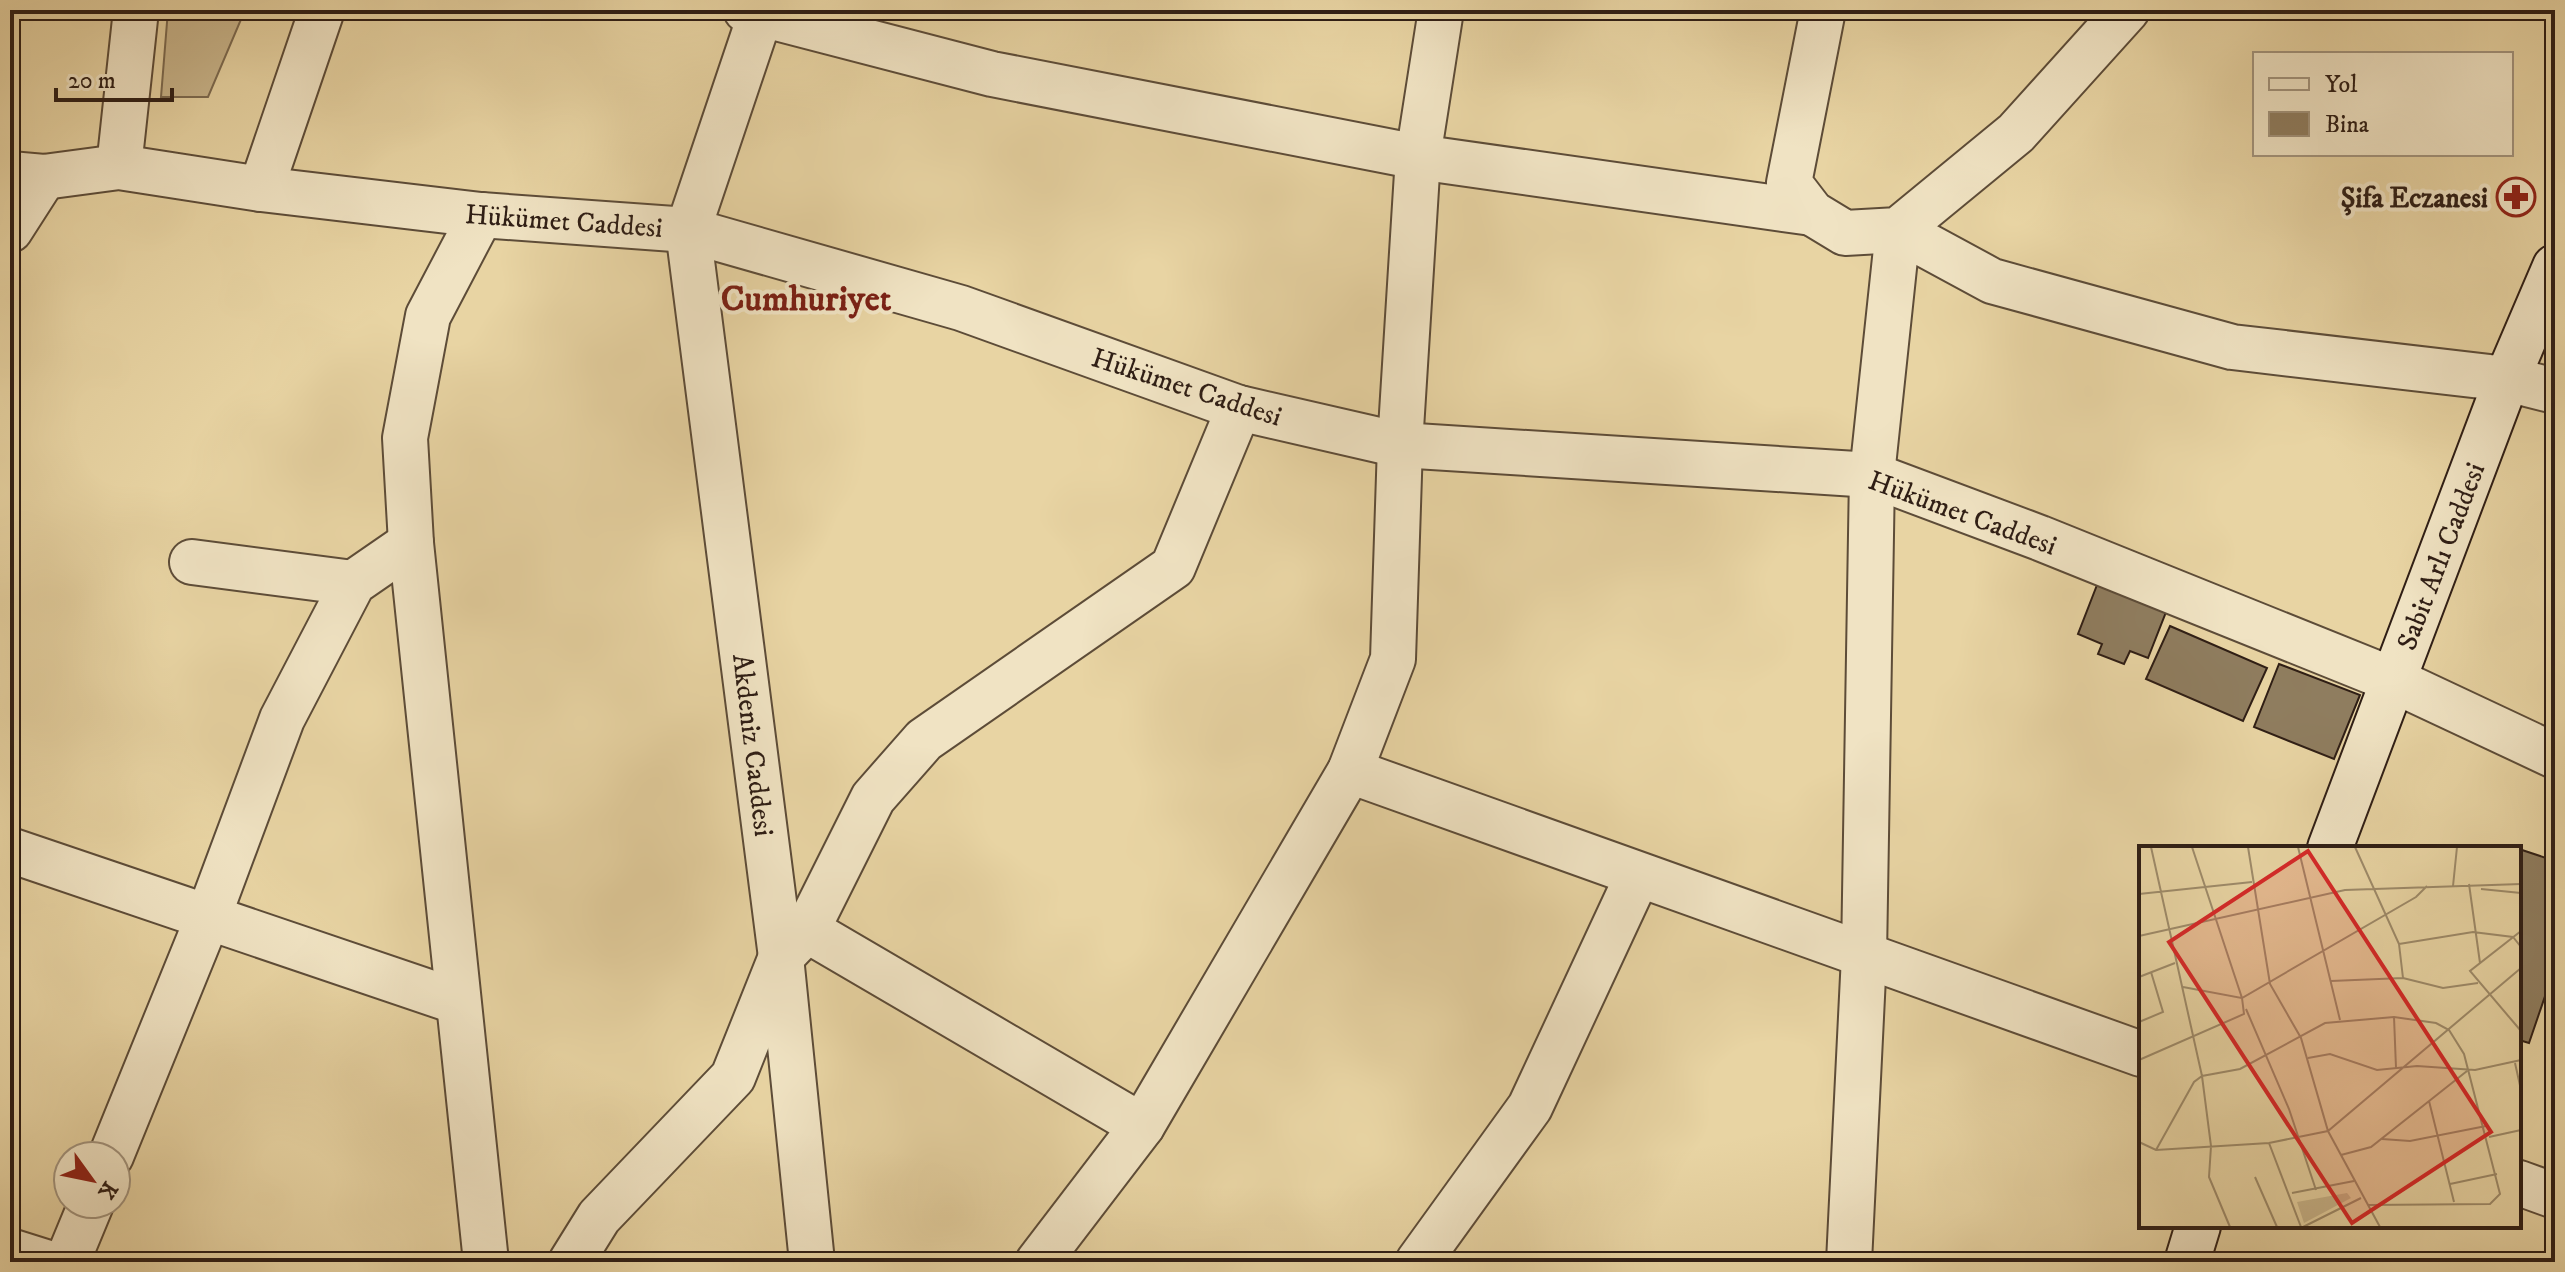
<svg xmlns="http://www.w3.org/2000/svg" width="2565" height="1272" font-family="'IM FELL DW Pica',serif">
<rect width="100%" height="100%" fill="#e8d4a3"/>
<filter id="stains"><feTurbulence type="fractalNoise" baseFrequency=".0025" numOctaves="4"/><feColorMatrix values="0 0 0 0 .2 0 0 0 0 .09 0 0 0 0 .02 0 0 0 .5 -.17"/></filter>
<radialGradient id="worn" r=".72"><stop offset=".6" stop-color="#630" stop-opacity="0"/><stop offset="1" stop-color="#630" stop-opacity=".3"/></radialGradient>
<!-- green -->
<path fill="#c9b58b" stroke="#7c6a50" stroke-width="2" d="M168,10H245L208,97H161Z"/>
<!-- building -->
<g fill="#8f7d5f" stroke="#2f1e15" stroke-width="2">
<path d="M2097,585L2166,612L2148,658L2130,651L2124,664L2098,654L2102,644L2078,634Z"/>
<path d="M2170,626L2267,668L2243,721L2146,679Z"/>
<path d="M2279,664L2360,695L2334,759L2254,727Z"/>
<path d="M2519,849L2555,861V967L2529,1043L2519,1040Z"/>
</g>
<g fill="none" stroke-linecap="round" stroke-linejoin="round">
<!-- street casing -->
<g stroke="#5d4c38" stroke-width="48">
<g id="street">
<path d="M746,10L992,74L1418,157L1812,213"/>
<path d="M762,10L688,230L781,957L812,1262"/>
<path d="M1823,10L1789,183L1812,213L1845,233L1898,230L2016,133L2127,10"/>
<path d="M119,167L136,10"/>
<path d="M10,174L44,177L119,167L261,189L481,215L688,230L961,308L1239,408L1400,445L1872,475L2040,538L2393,680L2555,756"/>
<path d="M261,189L322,10"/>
<path d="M481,215L428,316L405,438L411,543L486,1262"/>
<path d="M10,230L44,177"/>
<path d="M192,562L353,583"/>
<path d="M1350,771L2141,1054"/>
<path d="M10,850L458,1002"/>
<path d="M807,930L1142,1126"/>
<path d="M111,1156L209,915L282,719L353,583L411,543"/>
<path d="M2519,1183L2555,1196"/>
<path d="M10,1251L45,1262"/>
<path d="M67,1262L91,1204"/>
<path d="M571,1262L599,1217L733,1077L781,957L807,930L873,798L924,740L1173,567L1239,408"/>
<path d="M1038,1262L1142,1126L1350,771L1393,659L1400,445L1418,157L1441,10"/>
<path d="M1418,1262L1530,1107L1638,875"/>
<path d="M1849,1262L1864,956L1872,475L1898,230L1992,281L2232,347L2507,379L2555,391"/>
</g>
</g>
<!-- secondary casing -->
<g stroke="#2f1e15" stroke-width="48">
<g id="secondary">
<path d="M2330,848L2507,379L2555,267"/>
<path d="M2187,1262L2198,1226"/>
</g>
</g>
<!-- street -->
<use href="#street" stroke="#f0e3c3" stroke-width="44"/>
<!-- secondary -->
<use href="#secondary" stroke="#f0e3c3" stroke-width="44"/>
</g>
<!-- icons -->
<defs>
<g id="pharmacy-ring" transform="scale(2)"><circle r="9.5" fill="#f0e3c3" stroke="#8f2418" stroke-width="1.5"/><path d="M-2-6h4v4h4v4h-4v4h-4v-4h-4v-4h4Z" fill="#8f2418"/></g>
</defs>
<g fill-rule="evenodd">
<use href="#pharmacy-ring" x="2516" y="197"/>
</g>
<g text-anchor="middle" stroke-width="8" stroke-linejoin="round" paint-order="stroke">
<!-- poi labels -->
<g font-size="28" font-weight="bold" fill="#2f1e15" stroke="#f0e3c3" text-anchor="end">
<text x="2488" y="207">Şifa Eczanesi</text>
</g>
<!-- street labels -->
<g font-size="28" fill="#2f1e15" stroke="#f0e3c3">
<text transform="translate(564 220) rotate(4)" y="10">Hükümet Caddesi</text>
<text transform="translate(1187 386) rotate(18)" y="10">Hükümet Caddesi</text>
<text transform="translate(1963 512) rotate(20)" y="10">Hükümet Caddesi</text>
<text transform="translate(2440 556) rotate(-69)" y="10">Sabit Arlı Caddesi</text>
<text transform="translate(754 745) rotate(83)" y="10">Akdeniz Caddesi</text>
</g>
<!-- district labels -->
<g font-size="36" font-weight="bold" fill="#7a1f14" stroke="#f0e3c3">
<text x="806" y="310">Cumhuriyet</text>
</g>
</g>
<!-- overview -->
<g transform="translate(2139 846)">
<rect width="382" height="382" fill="#e8d4a3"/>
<path d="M208,347L212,352L165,377L158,356Z" fill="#c9b58b"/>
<path fill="none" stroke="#9e8b6a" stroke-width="2" d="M12,1L63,230L72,300L70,331L91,381M53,1L103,152L277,51L288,40M109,1L131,138L162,192L189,285L241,381M159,1L201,174M216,1L260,98L264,132M330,38L341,117M314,40L318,1M342,43L382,47M0,48L113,36M382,85L331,125L382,185M0,90L206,44L382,38M260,98L334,86L374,91L382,101M0,131L36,117M192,135L264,132L304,142L339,137M107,163L150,263L177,344M255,171L257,222M0,176L24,166L12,126M169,212L191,208L238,224L278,220L336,224L382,214M0,214L105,168L103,152L44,141M376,217L382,244M290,255L315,356M350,291L382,284M243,293L271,295L347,280M0,296L17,304L130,297L189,285L382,122M130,297L162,381M17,304L55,236L63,230L101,223L186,177L255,171L297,177L310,184L325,208L361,348L351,358L229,359M202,309L232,301L328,225M116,331L138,381M311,338L358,328M153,347L215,335M164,381L222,352"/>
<path fill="#d62828" fill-opacity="0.15" stroke="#d62828" stroke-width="4" d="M169,5L352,286L213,377L30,96Z"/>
<rect width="382" height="382" fill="none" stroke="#2f1e15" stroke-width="4"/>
</g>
<!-- margin -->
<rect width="2565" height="1272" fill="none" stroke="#e8d4a3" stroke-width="40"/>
<rect x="12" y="12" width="2541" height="1248" fill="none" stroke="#2f1e15" stroke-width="4"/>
<rect x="20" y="20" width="2525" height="1232" fill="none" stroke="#2f1e15" stroke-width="2"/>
<!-- legend -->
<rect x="2253" y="52" width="260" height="104" fill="#f0e3c3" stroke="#a3947d" stroke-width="2"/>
<rect x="2269" y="78" width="40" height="12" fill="#f0e3c3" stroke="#a3947d" stroke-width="2"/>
<text x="2325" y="92" font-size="24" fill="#2f1e15">Yol</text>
<rect x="2269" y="112" width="40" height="24" fill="#8f7d5f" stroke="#a3947d" stroke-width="2"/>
<text x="2325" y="132" font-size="24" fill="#2f1e15">Bina</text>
<!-- north arrow -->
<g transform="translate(92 1180) rotate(123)"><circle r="38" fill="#f0e3c3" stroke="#a3947d" stroke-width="2"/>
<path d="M0-6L14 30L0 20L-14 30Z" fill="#8f2418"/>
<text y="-12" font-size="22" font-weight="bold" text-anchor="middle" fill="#2f1e15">K</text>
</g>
<!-- scale -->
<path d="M56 88v12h116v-12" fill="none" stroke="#2f1e15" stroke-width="4"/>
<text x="68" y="88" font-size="24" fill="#2f1e15" stroke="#f0e3c3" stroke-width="6" paint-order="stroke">20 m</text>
<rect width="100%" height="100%" filter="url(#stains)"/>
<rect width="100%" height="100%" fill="url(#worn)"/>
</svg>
